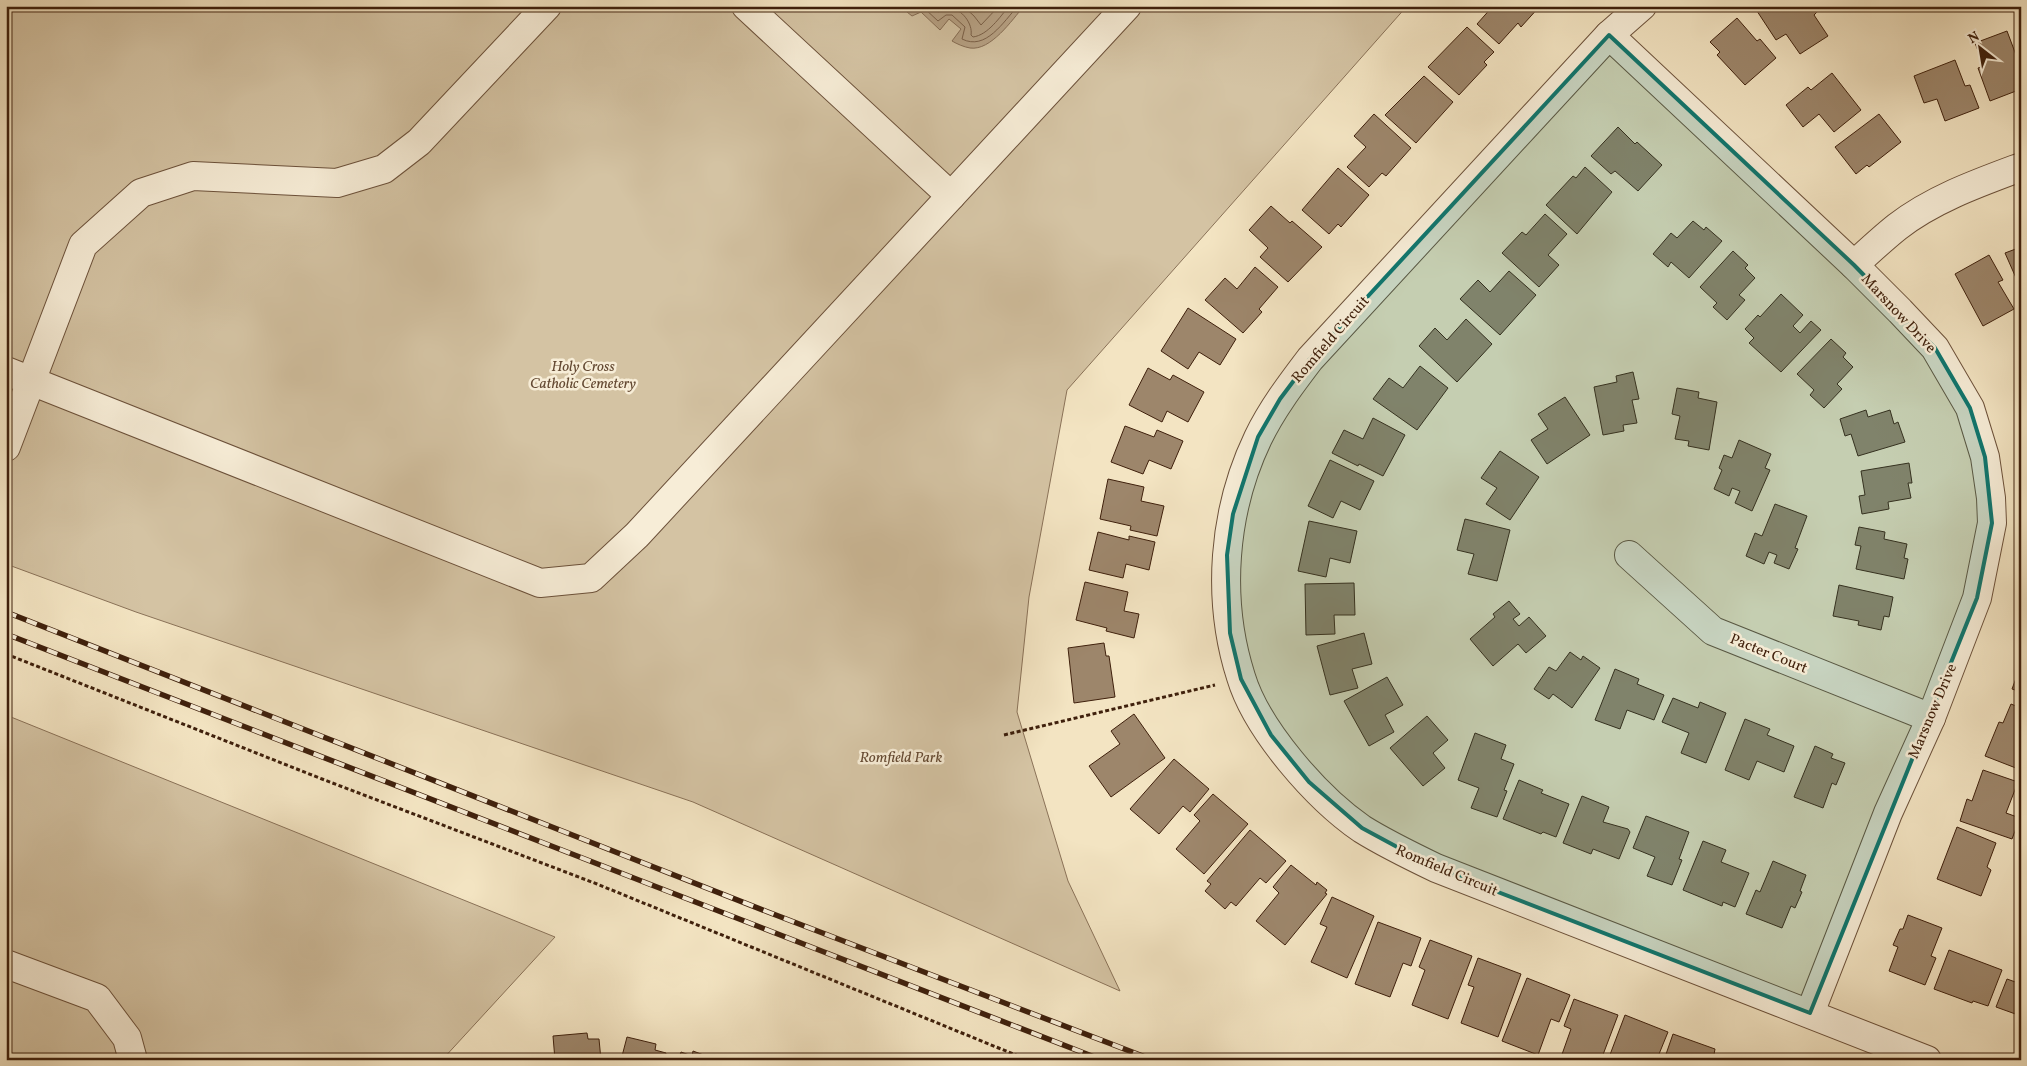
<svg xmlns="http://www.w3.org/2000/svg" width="2027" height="1066" font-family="Vollkorn,serif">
<rect width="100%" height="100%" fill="#f3e4c2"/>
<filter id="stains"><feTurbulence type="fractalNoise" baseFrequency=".004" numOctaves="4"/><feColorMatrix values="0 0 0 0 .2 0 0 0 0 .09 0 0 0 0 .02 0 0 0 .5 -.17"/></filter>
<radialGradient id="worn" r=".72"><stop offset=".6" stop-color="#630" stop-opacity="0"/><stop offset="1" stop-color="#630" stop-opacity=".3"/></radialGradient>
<!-- green -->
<g fill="#d4c3a3" stroke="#8a7258">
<path d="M6,6H1407L1067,390L1029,597L1017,712L1068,881L1120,991L693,802L136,612L6,564Z"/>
<path d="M6,715L555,937L442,1060H6Z"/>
</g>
<!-- water -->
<path fill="#b6a184" stroke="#866d54" d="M909,6H1024C1012,20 991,51 970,48C964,47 957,44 952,41L961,29L949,19L940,30L921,12L912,16L907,12Z"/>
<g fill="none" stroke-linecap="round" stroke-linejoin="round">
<!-- shore -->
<g stroke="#7a6048" stroke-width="1">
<path d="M914,6L916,8H924L938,21L946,15H952L965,27L962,39C986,51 1003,22 1018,6"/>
<path d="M931,6L938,12C942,10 945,8 950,8C962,9 973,24 971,35L973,37C988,35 1000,17 1009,6"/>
<path d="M963,6L974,16L981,25L999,6"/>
</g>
</g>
<!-- building -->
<g fill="#9d866b" stroke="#3f200c">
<path d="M1493,6H1540L1521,27L1518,23L1499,44L1477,24Z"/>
<path d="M1756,6H1814L1817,12L1814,15L1828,36L1800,54L1786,34L1776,40L1755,8Z"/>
<path d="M1737,18L1757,41L1760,39L1776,58L1745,85L1717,55L1720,52L1710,42Z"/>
<path d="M1467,27L1494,52L1484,62L1487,65L1459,95L1428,67Z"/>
<path d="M2007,31L2016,55L2021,53V93L2017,94L2016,91L1990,101L1978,68L1984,66L1975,43Z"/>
<path d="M1955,60L1965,86L1970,85L1979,108L1945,121L1937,99L1924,103L1914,76Z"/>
<path d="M1832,73L1861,110L1834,132L1819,114L1803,127L1786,105L1808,87L1811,90Z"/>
<path d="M1424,76L1453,102L1416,143L1385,115Z"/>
<path d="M1374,114L1411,148L1386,176L1382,173L1369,187L1347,167L1366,147L1354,136Z"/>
<path d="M1879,114L1901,142L1869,167L1867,165L1856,174L1835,147Z"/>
<path d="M1618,127L1635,144L1637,142L1662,165L1638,191L1615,171L1611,174L1591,156Z"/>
<path d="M1585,167L1612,192L1577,234L1546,205L1573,176L1576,178Z"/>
<path d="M1338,168L1369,195L1341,227L1338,224L1329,234L1302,210Z"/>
<path d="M1271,206L1290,223L1292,221L1322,247L1288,282L1260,257L1268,248L1249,230Z"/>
<path d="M1545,214L1567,234L1548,255L1559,265L1539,287L1502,253L1522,232L1526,235Z"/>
<path d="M1693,221L1704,230L1706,227L1722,241L1689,278L1671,262L1668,267L1653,254L1671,233L1677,238Z"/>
<path d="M2021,247V287H2020L2005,253Z"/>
<path d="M1733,251L1748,265L1745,268L1755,278L1739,295L1745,300L1727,320L1713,307L1717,303L1700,287Z"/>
<path d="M1989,255L2003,280L1998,282L2014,309L1983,326L1955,274Z"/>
<path d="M1255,267L1278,287L1259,309L1262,312L1243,333L1205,300L1225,278L1237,289Z"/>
<path d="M1509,271L1536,295L1500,335L1460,299L1478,280L1490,292Z"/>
<path d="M1781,294L1803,315L1793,326L1800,333L1811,321L1821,330L1781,372L1749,343L1754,338L1745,329L1758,315L1760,317Z"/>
<path d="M1188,308L1236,339L1220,365L1199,352L1188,369L1161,351Z"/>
<path d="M1466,319L1492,344L1457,382L1419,346L1435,328L1447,340Z"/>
<path d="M1831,339L1846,353L1843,357L1853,367L1837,384L1842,389L1824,408L1810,395L1814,390L1797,374Z"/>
<path d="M1420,366L1448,388L1417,430L1373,399L1389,378L1403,388Z"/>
<path d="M1148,368L1170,380L1173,375L1204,392L1188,422L1167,411L1162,422L1129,405Z"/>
<path d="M1633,372L1639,399L1632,400L1637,423L1623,425L1624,431L1603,435L1594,387L1617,382L1616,376Z"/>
<path d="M1677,388L1699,392L1698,398L1717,402L1709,450L1688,446L1689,441L1675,439L1680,416L1672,414Z"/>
<path d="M1565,397L1590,435L1547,464L1531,440L1548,429L1538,414Z"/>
<path d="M1866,410L1868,417L1890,410L1894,424L1898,422L1905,442L1858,456L1851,434L1845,436L1840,419Z"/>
<path d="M1373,418L1405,435L1383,476L1359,464L1358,466L1332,453L1344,430L1363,439Z"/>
<path d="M1125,426L1154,437L1157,430L1183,441L1171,469L1149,460L1143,474L1111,462Z"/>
<path d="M1739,440L1771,454L1765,468L1770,470L1752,511L1735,503L1740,491L1732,488L1729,496L1714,489L1722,470L1719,468L1724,455L1732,458Z"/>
<path d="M1500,451L1539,477L1510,520L1486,504L1497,488L1481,478Z"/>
<path d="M1330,460L1374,481L1360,510L1341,501L1333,518L1308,506Z"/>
<path d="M1909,463L1912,483H1908L1911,498L1888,502L1889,509L1862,514L1859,496L1865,495L1861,471Z"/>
<path d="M1108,479L1144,487L1141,501L1164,506L1157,536L1130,530L1131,526L1100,519Z"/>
<path d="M1775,504L1807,516L1795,548L1798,549L1789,569L1774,563L1777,555L1769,552L1764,564L1746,556L1755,533L1762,536Z"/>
<path d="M1465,519L1510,530L1497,581L1468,574L1474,554L1457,550Z"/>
<path d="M1309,521L1357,531L1350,563L1330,558L1326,577L1298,571Z"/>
<path d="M1859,527L1885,532L1884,539L1907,544L1904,558L1908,559L1904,579L1856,569L1861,546L1855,545Z"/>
<path d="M1098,532L1129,540V536L1155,542L1149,570L1126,564L1123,578L1089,570Z"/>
<path d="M1085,582L1128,592L1124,611L1139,614L1134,638L1106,631L1107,628L1076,620Z"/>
<path d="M1354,583L1355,615H1334L1335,634L1306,635L1305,584Z"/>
<path d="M1839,585L1893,597L1889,617L1884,616L1881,630L1858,625L1859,621L1833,616Z"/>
<path d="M1509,601L1520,614L1513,619L1519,626L1529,617L1546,636L1526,653L1518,644L1493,666L1470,639L1495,617L1493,614Z"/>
<path d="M1364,633L1372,664L1352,669L1358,688L1330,695L1317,646Z"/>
<path d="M1104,643L1106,656H1109L1115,697L1074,703L1068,648Z"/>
<path d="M1570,652L1581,660L1583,656L1600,668L1572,708L1553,694L1549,699L1534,689L1549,667L1556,671Z"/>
<path d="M2021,665V692L2012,689Z"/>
<path d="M1615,669L1639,679L1637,684L1664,695L1654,720L1627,710L1620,729L1595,720Z"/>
<path d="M1387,677L1403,705L1385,715L1394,732L1369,746L1344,701Z"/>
<path d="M1673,698L1698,708L1700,702L1726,713L1706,763L1681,753L1689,733L1662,722Z"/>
<path d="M2011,704L2021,708V770L1985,756L1999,722L2003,723Z"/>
<path d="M1134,714L1165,758L1111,797L1089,766L1120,744L1111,731Z"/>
<path d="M1427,716L1448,740L1433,753L1445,768L1423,786L1390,748Z"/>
<path d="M1745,719L1770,729L1767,735L1794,746L1784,772L1757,761L1749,780L1725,770Z"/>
<path d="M1475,733L1506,745L1501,759L1514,764L1504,790L1507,791L1497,817L1471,808L1479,788L1458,780Z"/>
<path d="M1815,746L1833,754L1831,758L1845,763L1836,785L1832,783L1823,808L1794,797Z"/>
<path d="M1174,759L1209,789L1190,812L1183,806L1159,834L1130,809Z"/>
<path d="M1983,770L2018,782L2006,813L2020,818L2012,839L1960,821L1967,799L1972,801Z"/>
<path d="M1519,780L1543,790L1541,793L1569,804L1556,837L1543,832L1541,834L1503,819Z"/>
<path d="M1213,794L1248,824L1204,874L1176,849L1200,821L1194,815Z"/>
<path d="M1582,796L1609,807L1603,822L1628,829L1630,832L1619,859L1593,849L1591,854L1563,843Z"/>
<path d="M1646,816L1689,832L1679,859L1682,860L1672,885L1647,876L1655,857L1633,848Z"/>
<path d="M1957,827L1996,843L1987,867L1991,870L1981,896L1937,879Z"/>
<path d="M1250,830L1286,861L1266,883L1260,878L1236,906L1231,902L1225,909L1205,891L1211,884L1207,881Z"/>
<path d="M1703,841L1726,850L1721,862L1749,873L1735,907L1723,902L1722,906L1683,890Z"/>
<path d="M1773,861L1806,875L1800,891L1802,892L1795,908L1791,906L1782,928L1746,914L1756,890L1760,892Z"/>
<path d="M1291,865L1316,885L1317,882L1327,890L1325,893L1327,894L1285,945L1256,921L1279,893L1273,887Z"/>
<path d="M1332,897L1374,916L1347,978L1311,962L1327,927L1320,924Z"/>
<path d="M1908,915L1942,928L1931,956L1936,958L1925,985L1889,971L1898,947L1893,945L1900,929H1903Z"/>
<path d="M1378,922L1421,938L1411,966L1403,963L1390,997L1355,984Z"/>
<path d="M1430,940L1472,956L1448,1019L1412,1005L1425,970L1419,967Z"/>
<path d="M1949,950L2002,970L1988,1006L1973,1001L1972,1003L1934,989Z"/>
<path d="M1478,958L1521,974L1498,1037L1461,1023L1474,987L1468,985Z"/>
<path d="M1527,978L1570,995L1559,1022L1551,1019L1538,1055L1502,1041Z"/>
<path d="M2007,979L2021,984V1016L1996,1007Z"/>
<path d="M1574,999L1618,1015L1601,1060H1560L1571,1029L1564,1026Z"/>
<path d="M1625,1015L1668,1032L1657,1059L1650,1056L1648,1060H1608Z"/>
<path d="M587,1033L588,1039H599L601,1060H555L553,1036Z"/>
<path d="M1673,1034L1715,1049L1713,1060H1664Z"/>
<path d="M627,1037L656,1044L655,1050L666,1053L665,1060H621Z"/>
<path d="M693,1051L717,1060H678L681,1052L692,1056Z"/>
</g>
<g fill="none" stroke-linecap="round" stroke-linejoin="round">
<!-- minor casing -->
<g stroke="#6c513a" stroke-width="30">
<g id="minor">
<path d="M746,6L951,196"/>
<path d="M1642,6L1609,35L1310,359C1291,384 1272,409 1258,438C1223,511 1216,599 1241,677C1257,730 1317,798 1362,829C1386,844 1411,856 1436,868L1927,1060"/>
<path d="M1609,35L1854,265L1900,311L1935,348L1970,408L1985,457L1991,498L1992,523L1977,598L1931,718L1888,813L1810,1013"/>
<path d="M1854,265C1868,252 1882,239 1897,227C1933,199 1978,183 2021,167"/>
<path d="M6,371L540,583L591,578L637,535L1127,6"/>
<path d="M6,447L83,245L141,193L193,176L337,183L384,169L419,142L547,6"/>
<path d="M1629,555L1713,631L1931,718"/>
<path d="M6,964L97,998L127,1038L133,1060"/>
</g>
</g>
<!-- path -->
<g stroke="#3f200c" stroke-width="3" stroke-dasharray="4 2.5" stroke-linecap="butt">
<path d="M6,654L322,779L597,884L1028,1060"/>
<path d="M1004,735L1215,685"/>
</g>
<!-- minor -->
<use href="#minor" stroke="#f7edd7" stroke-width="28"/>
<!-- rail casing -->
<g stroke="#3f200c" stroke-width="5.5">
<g id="rail">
<path d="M6,612L768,912L1153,1060"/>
<path d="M6,634L1102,1060"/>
</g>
</g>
<!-- rail -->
<use href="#rail" stroke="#f7edd7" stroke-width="4" stroke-dasharray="11" stroke-linecap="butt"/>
</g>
<!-- marked area -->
<path fill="#0f766e" fill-opacity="0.2" stroke="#0f766e" stroke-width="4" stroke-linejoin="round" d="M1609,35L1854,265L1935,348L1970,408L1985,457L1992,523L1977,598L1810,1013L1436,868L1362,828L1309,782L1271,735L1241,679L1230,633L1227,555L1233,514L1258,437L1280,399L1310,359Z"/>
<g text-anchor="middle" stroke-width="5" stroke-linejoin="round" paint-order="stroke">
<!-- street labels -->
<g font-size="15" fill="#3f200c" stroke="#f7edd7">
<text transform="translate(1899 313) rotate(47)" y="5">Marsnow Drive</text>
<text transform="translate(1330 339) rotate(-49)" y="5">Romfield Circuit</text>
<text transform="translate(1769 653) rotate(22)" y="5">Pacter Court</text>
<text transform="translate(1932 711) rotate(-67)" y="5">Marsnow Drive</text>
<text transform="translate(1447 870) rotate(23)" y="5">Romfield Circuit</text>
</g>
<!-- park labels -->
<g font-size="15" font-style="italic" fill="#644932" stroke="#f7edd7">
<text x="583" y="371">Holy Cross<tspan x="583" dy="17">Catholic Cemetery</tspan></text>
<text x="901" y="762">Romfield Park</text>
</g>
</g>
<!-- margin -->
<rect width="2027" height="1066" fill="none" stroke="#f3e4c2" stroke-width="25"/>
<rect x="8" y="8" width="2012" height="1051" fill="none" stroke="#3f200c" stroke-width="2.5"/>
<rect x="12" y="12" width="2002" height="1041" fill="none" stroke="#3f200c"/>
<!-- north arrow -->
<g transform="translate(1980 48) rotate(329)" stroke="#f7edd7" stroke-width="4" paint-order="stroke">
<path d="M0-4L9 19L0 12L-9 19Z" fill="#3f200c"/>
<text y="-8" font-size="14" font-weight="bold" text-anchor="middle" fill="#3f200c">N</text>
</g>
<rect width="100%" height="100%" filter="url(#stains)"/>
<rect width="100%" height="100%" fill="url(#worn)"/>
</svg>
